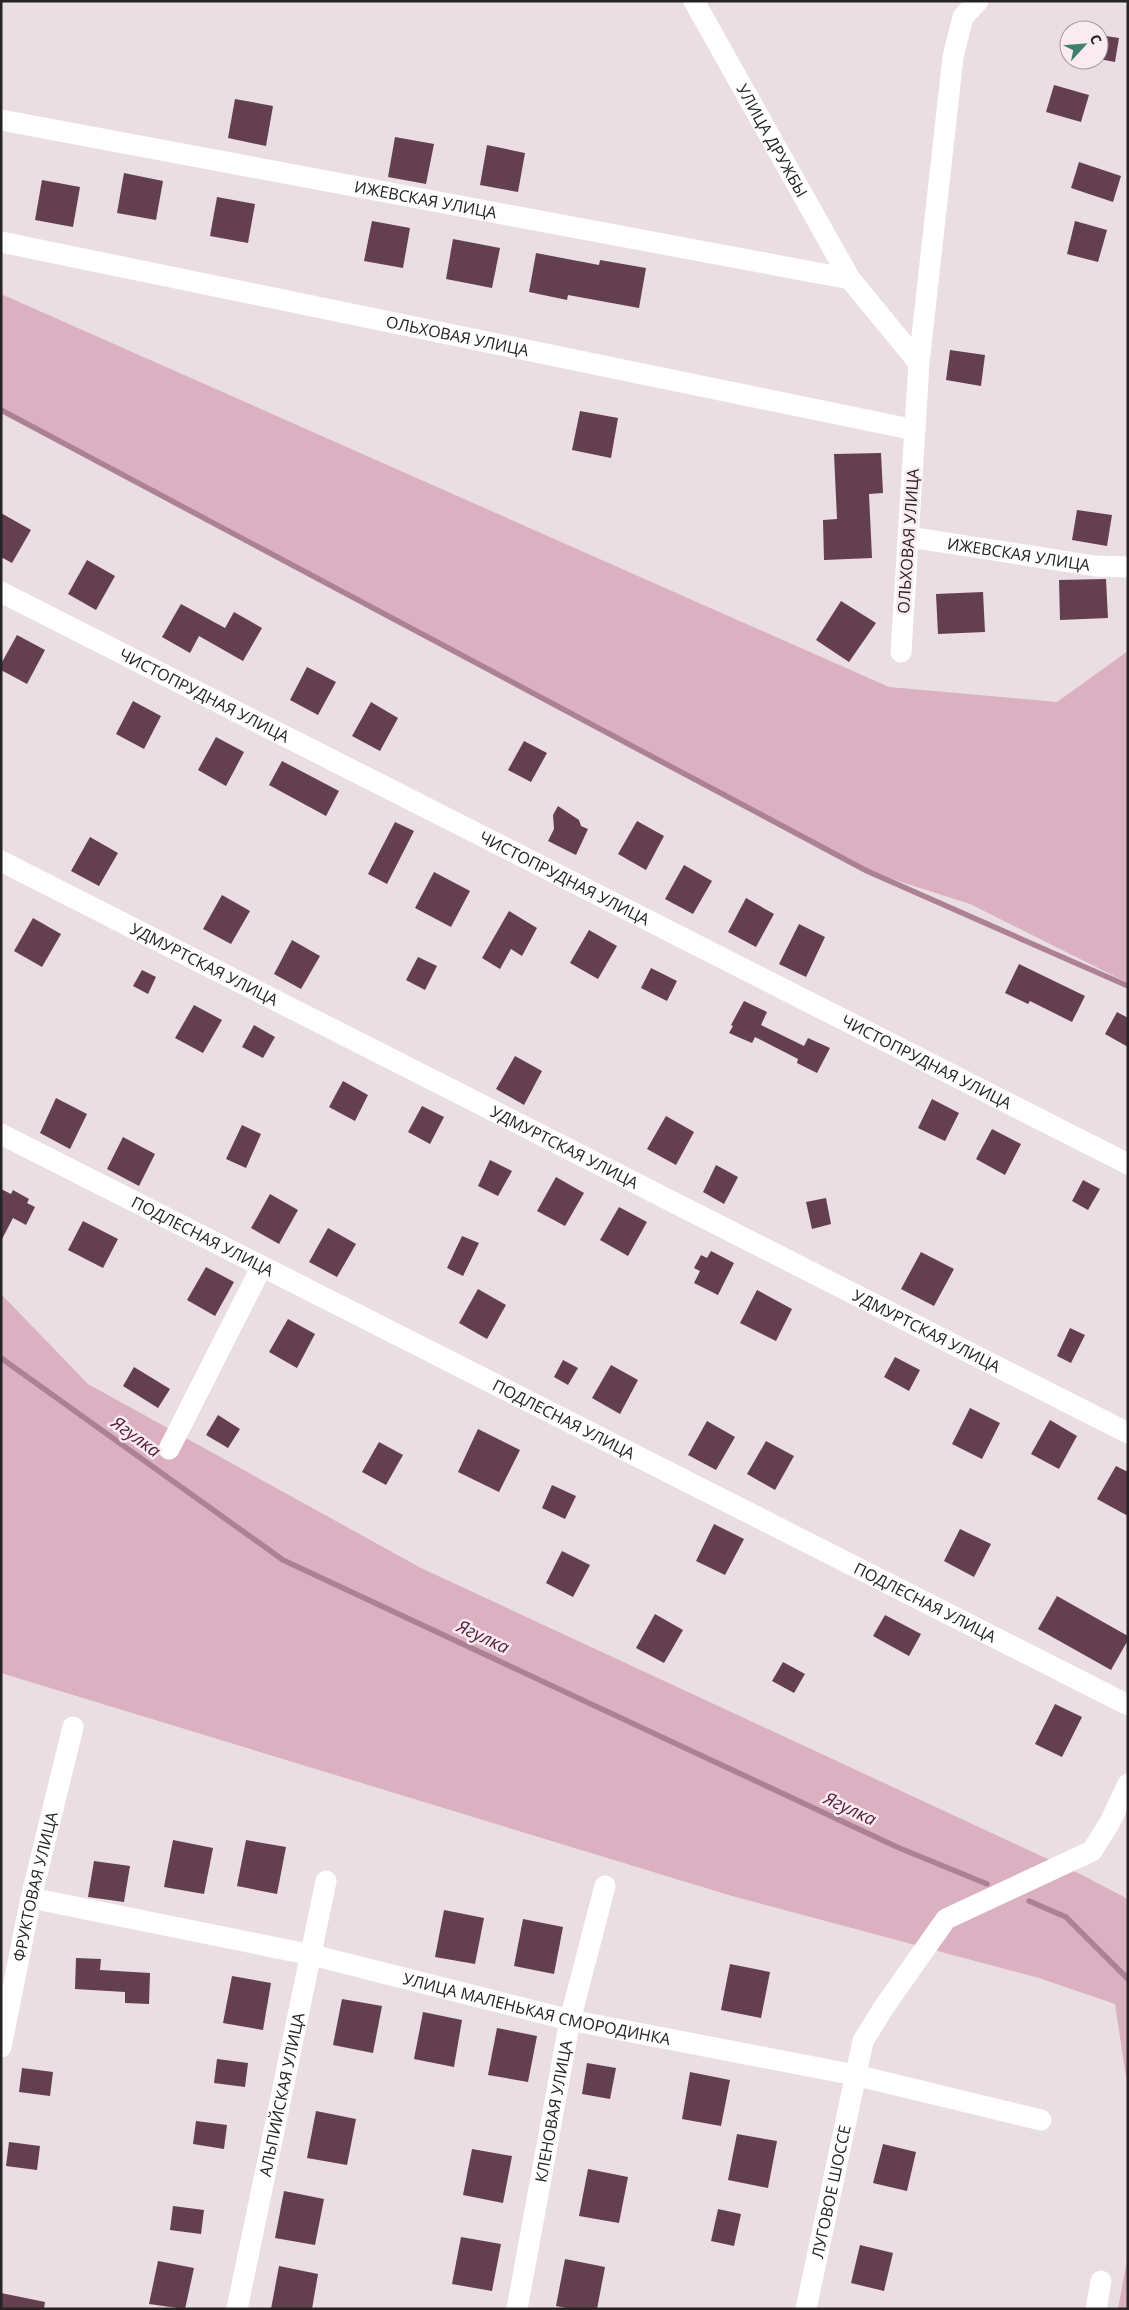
<svg xmlns="http://www.w3.org/2000/svg" width="1129" height="2310" font-family="'Open Sans',sans-serif">
<rect width="100%" height="100%" fill="#ebdee3"/>
<!-- green -->
<g fill="#dbb1c2">
<path d="M1,294L889,687L1057,702L1128,651V983L970,904L867,871L1,413Z"/>
<path d="M1,1294L88,1384L421,1568L1078,1873L1128,1899V2090L1115,2004L1039,1978L732,1896L1,1673Z"/>
<path d="M1128,2254V2309H1118Z"/>
</g>
<g fill="none" stroke-linecap="round" stroke-linejoin="round">
<!-- stream -->
<g stroke="#ab8193" stroke-width="5.5">
<path d="M1,410L867,871L1128,986"/>
<path d="M1,1358L283,1560L897,1847L987,1884"/>
<path d="M1029,1901L1066,1917L1128,1979"/>
</g>
</g>
<!-- building -->
<g fill="#643f4f">
<path d="M1099,35L1119,38L1115,62L1099,59Z"/>
<path d="M1054,85L1089,95L1081,122L1046,112Z"/>
<path d="M235,99L273,106L266,146L228,138Z"/>
<path d="M395,137L434,144L426,184L388,177Z"/>
<path d="M487,145L525,153L518,192L480,185Z"/>
<path d="M1079,162L1121,176L1113,202L1071,188Z"/>
<path d="M124,173L163,181L156,220L117,213Z"/>
<path d="M42,180L80,187L73,227L35,220Z"/>
<path d="M217,197L255,204L248,243L210,236Z"/>
<path d="M372,221L410,228L403,268L364,261Z"/>
<path d="M1075,221L1107,230L1098,262L1067,254Z"/>
<path d="M453,239L500,248L492,288L446,279Z"/>
<path d="M536,253L599,265L600,260L646,268L639,308L568,295L567,300L529,292Z"/>
<path d="M950,350L985,355L981,386L946,380Z"/>
<path d="M580,411L618,418L611,458L572,450Z"/>
<path d="M881,453L883,493L869,494L872,558L824,560L823,520L837,519L834,454Z"/>
<path d="M1077,510L1112,515L1107,546L1072,540Z"/>
<path d="M1,513L31,530L12,563L1,557Z"/>
<path d="M87,560L115,576L96,610L68,594Z"/>
<path d="M1106,579L1108,618L1060,620L1059,580Z"/>
<path d="M983,592L985,632L938,634L936,594Z"/>
<path d="M841,601L876,623L849,662L816,640Z"/>
<path d="M181,604L225,628L234,612L262,628L243,661L199,636L190,653L162,637Z"/>
<path d="M17,635L45,650L27,684L1,670V664Z"/>
<path d="M307,667L336,682L318,715L290,700Z"/>
<path d="M133,701L161,716L144,749L116,734Z"/>
<path d="M371,702L398,718L380,751L352,736Z"/>
<path d="M216,737L244,752L226,786L198,770Z"/>
<path d="M524,741L547,753L531,782L508,770Z"/>
<path d="M282,761L339,791L326,816L269,785Z"/>
<path d="M558,806L579,820L581,826L588,829L576,855L548,841L554,829L553,815Z"/>
<path d="M637,821L664,836L646,870L618,854Z"/>
<path d="M395,822L414,831L387,884L368,874Z"/>
<path d="M90,837L118,853L99,886L71,871Z"/>
<path d="M684,865L712,881L693,914L665,899Z"/>
<path d="M434,872L470,891L451,927L415,908Z"/>
<path d="M222,895L250,911L231,944L203,929Z"/>
<path d="M746,898L774,914L756,947L728,932Z"/>
<path d="M509,911L537,928L522,956L511,949L500,969L482,958Z"/>
<path d="M33,918L61,934L42,967L14,951Z"/>
<path d="M799,924L825,937L806,977L779,964Z"/>
<path d="M589,930L617,946L598,979L570,963Z"/>
<path d="M292,940L320,956L301,989L274,974Z"/>
<path d="M418,957L437,966L425,990L406,980Z"/>
<path d="M1019,964L1085,996L1072,1022L1030,1001L1028,1004L1005,993Z"/>
<path d="M651,968L677,981L667,1001L641,988Z"/>
<path d="M142,970L156,977L148,994L133,986Z"/>
<path d="M744,1001L767,1012L761,1025L804,1046L808,1038L830,1048L817,1073L797,1063L798,1059L755,1037L752,1043L729,1033L733,1026L731,1025Z"/>
<path d="M194,1005L222,1020L203,1053L175,1038Z"/>
<path d="M1117,1012L1128,1018V1047L1105,1034Z"/>
<path d="M254,1025L275,1037L263,1058L242,1047Z"/>
<path d="M515,1056L542,1071L524,1105L496,1089Z"/>
<path d="M343,1081L368,1095L355,1121L329,1107Z"/>
<path d="M56,1098L87,1114L70,1149L40,1133Z"/>
<path d="M932,1099L959,1113L945,1141L918,1128Z"/>
<path d="M422,1106L444,1117L430,1144L408,1132Z"/>
<path d="M666,1116L694,1132L676,1165L647,1149Z"/>
<path d="M242,1125L261,1134L246,1168L226,1159Z"/>
<path d="M992,1129L1021,1144L1005,1175L976,1159Z"/>
<path d="M123,1137L155,1154L139,1186L107,1169Z"/>
<path d="M490,1160L512,1171L498,1196L478,1186Z"/>
<path d="M716,1165L738,1177L724,1204L703,1192Z"/>
<path d="M556,1177L584,1193L565,1226L537,1211Z"/>
<path d="M1083,1180L1100,1189L1088,1210L1072,1201Z"/>
<path d="M1,1189L11,1194L13,1190L29,1199L27,1203L35,1207L26,1225L13,1218L1,1241Z"/>
<path d="M270,1194L298,1210L279,1244L251,1228Z"/>
<path d="M826,1198L831,1224L812,1229L806,1202Z"/>
<path d="M619,1207L647,1222L628,1256L600,1240Z"/>
<path d="M83,1221L118,1239L103,1268L68,1250Z"/>
<path d="M328,1228L356,1244L337,1277L309,1262Z"/>
<path d="M462,1236L479,1243L463,1276L447,1268Z"/>
<path d="M711,1251L734,1263L718,1295L694,1283L700,1271L694,1268L701,1255L707,1258Z"/>
<path d="M921,1252L954,1269L934,1306L901,1289Z"/>
<path d="M206,1267L234,1282L215,1316L187,1300Z"/>
<path d="M478,1289L506,1305L487,1339L459,1323Z"/>
<path d="M757,1290L792,1309L776,1341L740,1323Z"/>
<path d="M288,1319L315,1334L297,1368L269,1352Z"/>
<path d="M1070,1328L1085,1335L1071,1363L1057,1356Z"/>
<path d="M895,1357L920,1370L909,1391L884,1377Z"/>
<path d="M563,1360L578,1368L568,1385L554,1377Z"/>
<path d="M611,1365L638,1380L620,1414L592,1398Z"/>
<path d="M134,1367L170,1389L158,1408L123,1386Z"/>
<path d="M970,1408L1000,1423L982,1459L952,1444Z"/>
<path d="M218,1415L240,1429L228,1448L206,1435Z"/>
<path d="M1050,1420L1077,1436L1059,1469L1031,1454Z"/>
<path d="M707,1421L735,1437L716,1470L688,1455Z"/>
<path d="M478,1429L520,1450L499,1492L458,1472Z"/>
<path d="M766,1441L794,1456L775,1490L747,1474Z"/>
<path d="M379,1442L403,1455L386,1485L362,1472Z"/>
<path d="M1116,1466L1128,1472V1516L1097,1499Z"/>
<path d="M552,1485L576,1496L565,1519L542,1508Z"/>
<path d="M714,1524L744,1539L725,1575L696,1561Z"/>
<path d="M960,1529L991,1544L974,1577L944,1561Z"/>
<path d="M562,1551L590,1565L573,1597L546,1583Z"/>
<path d="M1057,1596L1128,1636V1640L1111,1670L1038,1629Z"/>
<path d="M655,1614L683,1630L664,1663L636,1648Z"/>
<path d="M885,1615L921,1634L909,1656L873,1636Z"/>
<path d="M783,1662L805,1674L794,1693L772,1681Z"/>
<path d="M1055,1704L1082,1717L1062,1757L1035,1744Z"/>
<path d="M173,1840L213,1848L204,1894L164,1887Z"/>
<path d="M246,1840L286,1847L277,1894L237,1886Z"/>
<path d="M94,1861L130,1866L124,1902L88,1897Z"/>
<path d="M444,1910L484,1918L475,1964L435,1957Z"/>
<path d="M523,1919L563,1927L554,1974L514,1966Z"/>
<path d="M76,1958L101,1959L100,1970L150,1973L149,2004L125,2003V1992L75,1989Z"/>
<path d="M730,1964L770,1972L761,2018L721,2010Z"/>
<path d="M232,1976L271,1983L263,2030L223,2023Z"/>
<path d="M342,1999L382,2006L373,2053L333,2045Z"/>
<path d="M423,2012L462,2020L454,2067L414,2059Z"/>
<path d="M497,2028L537,2036L528,2082L488,2075Z"/>
<path d="M217,2059L248,2063L245,2087L214,2083Z"/>
<path d="M587,2063L616,2068L610,2099L582,2094Z"/>
<path d="M22,2068L53,2072L50,2096L19,2092Z"/>
<path d="M690,2072L730,2080L721,2126L682,2119Z"/>
<path d="M316,2111L356,2119L347,2165L307,2158Z"/>
<path d="M196,2121L227,2125L224,2149L193,2144Z"/>
<path d="M737,2134L777,2141L768,2188L728,2180Z"/>
<path d="M9,2142L40,2146L37,2170L6,2166Z"/>
<path d="M883,2144L916,2152L907,2191L873,2183Z"/>
<path d="M472,2149L512,2156L503,2203L463,2195Z"/>
<path d="M588,2169L628,2177L619,2223L579,2216Z"/>
<path d="M284,2191L324,2199L315,2245L275,2238Z"/>
<path d="M173,2206L204,2210L201,2234L170,2230Z"/>
<path d="M718,2209L741,2214L734,2246L711,2241Z"/>
<path d="M461,2237L501,2244L492,2291L452,2284Z"/>
<path d="M860,2245L893,2253L884,2291L851,2283Z"/>
<path d="M565,2259L605,2267L597,2309H571L556,2306Z"/>
<path d="M158,2261L194,2268L185,2309L149,2304Z"/>
<path d="M279,2266L318,2274L312,2309H271Z"/>
<path d="M1,2293L45,2302L44,2309H1Z"/>
</g>
<g fill="none" stroke-linecap="round" stroke-linejoin="round">
<!-- minor -->
<g stroke="#fff" stroke-width="21">
<path id="s1" d="M694,1L850,279L919,363L901,652"/>
<path id="s2" d="M1,120L850,279"/>
<path id="s3" d="M1,242L915,430"/>
<path d="M919,363L953,57L963,17L978,1"/>
<path id="s4" d="M909,537L1095,566L1128,567"/>
<path id="s5" d="M1,592L1128,1164"/>
<path id="s6" d="M1,861L1128,1433"/>
<path id="s7" d="M1,1134L1128,1705"/>
<path d="M169,1449L262,1266"/>
<path id="s8" d="M31,1898L312,1955L570,2020L855,2075L1041,2120"/>
<path id="s9" d="M1,2047L31,1898L73,1727"/>
<path id="s10" d="M237,2309L326,1881"/>
<path id="s11" d="M517,2309L570,2020L605,1886"/>
<path id="s12" d="M806,2309L863,2041L884,2007L946,1919L1092,1851L1110,1822L1128,1784"/>
<path d="M1096,2309L1101,2281"/>
</g>
</g>
<g text-anchor="middle" stroke-width="5" stroke-linejoin="round" paint-order="stroke">
<!-- street labels -->
<g font-size="16" fill="#272224" stroke="#f9ebf0">
<text dy="6" stroke="none"><textPath href="#s1" startOffset="160">УЛИЦА ДРУЖБЫ</textPath></text>
<text dy="6" stroke="none"><textPath href="#s2" startOffset="432">ИЖЕВСКАЯ УЛИЦА</textPath></text>
<text dy="6" stroke="none"><textPath href="#s3" startOffset="466">ОЛЬХОВАЯ УЛИЦА</textPath></text>
<text transform="translate(908 541) rotate(-86)" y="6">ОЛЬХОВАЯ УЛИЦА</text>
<text dy="6" stroke="none"><textPath href="#s4" startOffset="111">ИЖЕВСКАЯ УЛИЦА</textPath></text>
<text dy="6" stroke="none"><textPath href="#s5" startOffset="228">ЧИСТОПРУДНАЯ УЛИЦА</textPath></text>
<text dy="6" stroke="none"><textPath href="#s5" startOffset="632">ЧИСТОПРУДНАЯ УЛИЦА</textPath></text>
<text dy="6" stroke="none"><textPath href="#s6" startOffset="228">УДМУРТСКАЯ УЛИЦА</textPath></text>
<text dy="6" stroke="none"><textPath href="#s5" startOffset="1038">ЧИСТОПРУДНАЯ УЛИЦА</textPath></text>
<text dy="6" stroke="none"><textPath href="#s6" startOffset="632">УДМУРТСКАЯ УЛИЦА</textPath></text>
<text dy="6" stroke="none"><textPath href="#s7" startOffset="226">ПОДЛЕСНАЯ УЛИЦА</textPath></text>
<text dy="6" stroke="none"><textPath href="#s6" startOffset="1038">УДМУРТСКАЯ УЛИЦА</textPath></text>
<text dy="6" stroke="none"><textPath href="#s7" startOffset="631">ПОДЛЕСНАЯ УЛИЦА</textPath></text>
<text dy="6" stroke="none"><textPath href="#s7" startOffset="1036">ПОДЛЕСНАЯ УЛИЦА</textPath></text>
<text dy="6" stroke="none"><textPath href="#s9" startOffset="164">ФРУКТОВАЯ УЛИЦА</textPath></text>
<text dy="6" stroke="none"><textPath href="#s8" startOffset="518">УЛИЦА МАЛЕНЬКАЯ СМОРОДИНКА</textPath></text>
<text dy="6" stroke="none"><textPath href="#s10" startOffset="219">АЛЬПИЙСКАЯ УЛИЦА</textPath></text>
<text dy="6" stroke="none"><textPath href="#s11" startOffset="201">КЛЕНОВАЯ УЛИЦА</textPath></text>
<text dy="6" stroke="none"><textPath href="#s12" startOffset="120">ЛУГОВОЕ ШОССЕ</textPath></text>
</g>
<!-- water labels -->
<g font-size="18" font-style="italic" fill="#521c37" stroke="#f9ebf0">
<text transform="translate(136 1437) rotate(36)" y="6">Ягулка</text>
<text transform="translate(483 1637) rotate(25)" y="6">Ягулка</text>
<text transform="translate(850 1809) rotate(25)" y="6">Ягулка</text>
</g>
</g>
<!-- border -->
<rect width="1129" height="2310" fill="none" stroke="#272224" stroke-width="5"/>
<!-- north arrow -->
<g transform="translate(1084 45) rotate(64)"><circle r="24" fill="#f9ebf0" stroke="#a59b9e"/>
<path d="M0-4L9 19L0 12L-9 19Z" fill="#407f6d"/>
<text y="-8" font-size="14" font-weight="bold" text-anchor="middle" fill="#272224">С</text>
</g>
</svg>
